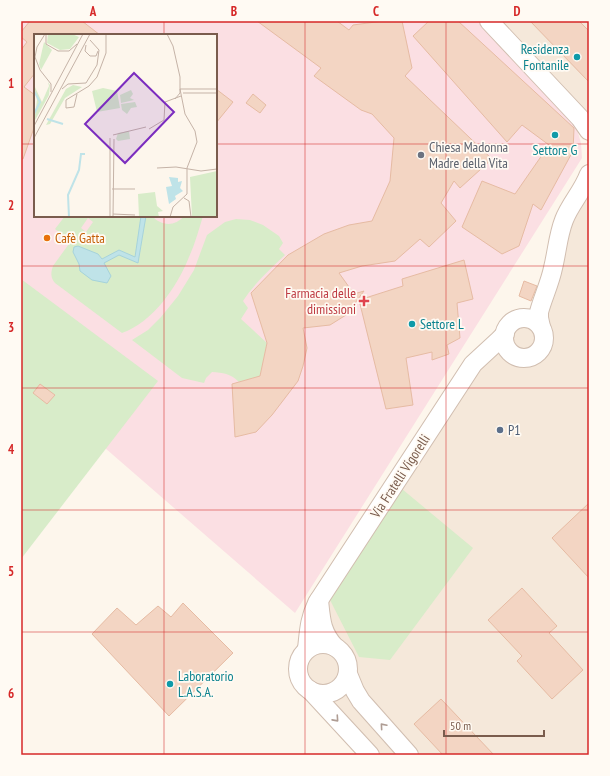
<svg xmlns="http://www.w3.org/2000/svg" width="610" height="776" font-family="'PT Sans Narrow',sans-serif">
<rect width="100%" height="100%" fill="#fdf6ec"/>
<!-- residential -->
<g fill="#f5e8da">
<path d="M492,21H589V128Z"/>
<path d="M589,178V755H370L303,684L299,676L298,672V664L315,637L324,600L474,366L516,323L532,317L555,269Z"/>
</g>
<!-- medical -->
<path fill="#fbdfe3" fill-rule="evenodd" d="M21,21H478L568,115L576,126L581,143L582,158L295,613L21,375ZM35,35H216V216H35Z"/>
<!-- green -->
<g fill="#d8ecc9" fill-rule="evenodd">
<path d="M65,216H141L135,257L119,250L102,259L98,254L78,246L73,252L79,264L80,271L107,283L111,276L104,263L119,255L138,263L146,216H152C161,226 175,227 184,216H203C199,229 195,244 189,257C177,287 153,322 122,333L55,283C50,277 51,272 53,266L71,241L55,229ZM88,218L93,222L86,232L81,228Z"/>
<path d="M236,219L250,220L263,225L279,236L283,243L279,249L285,255C270,269 254,284 243,301L248,308L241,319L267,343L260,376L239,382C230,373 223,373 212,372L206,378L204,383L182,378L132,340L148,330L161,317L178,296L194,270L207,235L225,222Z"/>
<path d="M21,279L158,381L21,559Z"/>
<path d="M402,489L473,548L390,660L359,657L329,598Z"/>
</g>
<!-- water -->
<path fill="#bfe3e8" stroke="#a5d3da" d="M141,216H146L138,263L119,255L104,263L111,276L107,283L92,280L80,271L79,264L73,252L74,247L78,246L98,254L102,259L119,250L135,257Z"/>
<!-- building -->
<g fill="#f3d5c3" stroke="#e6bba3">
<path d="M30,21H82L100,35H35V73L24,87L35,95V125L23,159H21V50L27,42L21,37V32Z"/>
<path d="M257,21H337L349,30L353,25L383,21H402L412,68L405,76L492,159L460,188L454,181L441,203L456,221L429,247L420,239L395,261L362,266L339,273L354,294L364,291L346,315L330,325L303,328L307,348L303,366L298,381L272,415L256,432L235,437L232,384L260,376L267,343L251,293L288,255L324,234L349,225L372,221L390,181L394,138L372,114L361,110L314,76L321,68Z"/>
<path d="M429,21H458L574,128L573,151L541,210L533,204L519,246L502,254L462,227L482,181L515,194L549,145L522,125L507,142L413,36Z"/>
<path d="M530,21H579L589,31V82Z"/>
<path d="M216,89L233,102L216,123Z"/>
<path d="M253,94L266,105L260,113L246,103Z"/>
<path d="M464,260L473,299L457,303L460,338L447,345L449,354L432,360V352L406,358L413,405L386,409L359,300L403,286L402,279Z"/>
<path d="M524,281L537,286L531,301L519,296Z"/>
<path d="M40,384L55,395L47,404L33,393Z"/>
<path d="M589,503V578L552,538Z"/>
<path d="M522,588L557,626L549,633L583,670L552,699L517,661L522,656L488,620Z"/>
<path d="M183,603L233,653L169,716L92,634L117,608L136,625L158,606L171,617Z"/>
<path d="M441,699L494,755H443L414,724Z"/>
</g>
<g fill="none" stroke-linecap="round" stroke-linejoin="round">
<!-- tertiary casing -->
<g stroke="#d1beb0" stroke-width="20">
<g id="tertiary">
<path d="M489,21L580,118L589,131"/>
<circle cx="524" cy="338" r="20"/>
<path d="M541,327L539,318V312C543,297 550,283 553,268C557,252 558,235 564,220C570,204 583,191 589,174"/>
<path d="M319,600C321,619 321,632 335,647"/>
<circle cx="323" cy="669" r="25"/>
<path d="M307,649C309,631 309,620 317,603L473,364L499,340L505,334"/>
<path d="M348,674L355,691L361,701L409,755"/>
<path d="M310,690L370,755"/>
</g>
</g>
<!-- tertiary -->
<use href="#tertiary" stroke="#fff" stroke-width="18"/>
</g>
<!-- one-way arrows -->
<defs><path id="oneway-chevron" d="M-2-3.5L2.5 0L-2 3.5" fill="none" stroke-width="1.6" stroke-linecap="round" stroke-linejoin="round"/></defs>
<g stroke="#af9d94">
<use href="#oneway-chevron" transform="translate(336 719) rotate(48)"/>
<use href="#oneway-chevron" transform="translate(383 726) rotate(-131)"/>
</g>
<!-- grid -->
<path fill="none" stroke="#d62828" stroke-width="1" stroke-opacity="0.55" d="M164,21V35M305,21V755M446,21V755M21,144H35M216,144H589M164,216V755M21,266H589M21,388H589M21,510H589M21,632H589"/>
<!-- markers -->
<g fill="#0f9aa8" stroke="#fffaf3" stroke-width="1.5">
<circle cx="577" cy="57" r="4"/>
<circle cx="555" cy="135" r="4"/>
<circle cx="412" cy="324" r="4"/>
<circle cx="170" cy="684" r="4"/>
</g>
<circle fill="#6b7280" stroke="#fffaf3" stroke-width="1.5" cx="421" cy="155" r="4"/>
<circle fill="#e8710a" stroke="#fffaf3" stroke-width="1.5" cx="47" cy="238" r="4"/>
<path fill="#e0444e" stroke="#fffaf3" stroke-width="1.5" d="M362 295h4v4h4v4h-4v4h-4v-4h-4v-4h4z"/>
<circle fill="#5c6f8a" stroke="#fffaf3" stroke-width="1.5" cx="500" cy="430" r="4"/>
<g text-anchor="middle" stroke-width="3.5" stroke-linejoin="round" paint-order="stroke">
<!-- culture labels -->
<g font-size="14" fill="#0d838f" stroke="#fffaf3" text-anchor="start">
<text x="569" y="54" text-anchor="end">Residenza<tspan x="569" dy="16">Fontanile</tspan></text>
<text x="555" y="155" text-anchor="middle">Settore G</text>
<text x="420" y="329">Settore L</text>
<text x="178" y="681">Laboratorio<tspan x="178" dy="16">L.A.S.A.</tspan></text>
</g>
<!-- worship labels -->
<g font-size="14" fill="#5b616d" stroke="#fffaf3" text-anchor="start">
<text x="429" y="152">Chiesa Madonna<tspan x="429" dy="16">Madre della Vita</tspan></text>
</g>
<!-- food labels -->
<g font-size="14" fill="#c56008" stroke="#fffaf3" text-anchor="start">
<text x="55" y="243">Cafè Gatta</text>
</g>
<!-- health labels -->
<g font-size="14" fill="#be3a42" stroke="#fffaf3" text-anchor="end">
<text x="356" y="298">Farmacia delle<tspan x="356" dy="16">dimissioni</tspan></text>
</g>
<!-- service labels -->
<g font-size="14" fill="#4e5e75" stroke="#fffaf3" text-anchor="start">
<text x="508" y="435">P1</text>
</g>
<!-- street labels -->
<g font-size="14" fill="#7a5c4d" stroke="#fffaf3">
<text transform="translate(400 476) rotate(-57)" y="5">Via Fratelli Vigorelli</text>
</g>
</g>
<!-- overview -->
<g transform="translate(34 34)">
<rect width="183" height="183" fill="#fdf6ec"/>
<path d="M14,0H38L45,3L36,15L26,16L13,9ZM10,8L18,16L7,36L5,30ZM14,48L16,51L15,61L0,88L3,66L0,51L8,68L15,52ZM39,51L48,53L31,64L16,90L12,91L32,55ZM69,54L83,57L86,74L63,78L58,57ZM97,56L99,60L96,64L100,66L87,69L86,61ZM101,68L103,73L97,74L93,80L88,76L87,70ZM95,97L96,105L84,107L82,105L84,99ZM183,137V183H158L156,143ZM121,158L123,172L129,177L124,178L125,183H105L104,160Z" fill="#d8ecc9"/>
<path d="M135,143L144,144V148L148,147L146,154L149,157L141,162L142,165L135,170L132,153L138,152Z" fill="#bfe3e8"/>
<path fill="none" stroke="#bfe3e8" stroke-width="2" d="M0,57L6,68L0,80M13,85L29,90M35,183L34,161L45,136L47,120H51"/>
<path fill="none" stroke="#c5b3a7" stroke-width="1" d="M11,0L3,13L1,23L6,36L17,50V58M133,0L139,12L146,43V59L141,65M12,1V10L24,17H35L43,10M52,11L51,17L56,22H62L64,17M28,55L34,50L52,49L63,31L65,16L56,6M146,55H183M149,59H183M43,60L40,73L32,74V66L55,52L63,43L72,19V0M0,92L49,0M115,95L130,86L131,68L147,62M79,101L112,93M0,104L56,0M123,134L142,133L167,137L183,135M78,155H101M150,164L155,167L157,183M79,180L101,181M76,183V104M79,183L80,105M136,183L139,173L153,160V134L163,108L161,97L151,80L146,55"/>
<path fill="#7b2cbf" fill-opacity="0.15" stroke="#7b2cbf" stroke-width="2" d="M100,39L140,78L91,129L51,90Z"/>
<rect width="183" height="183" fill="none" stroke="#7a5c4d" stroke-width="2"/>
</g>
<!-- border -->
<rect width="610" height="776" fill="none" stroke="#fffaf3" stroke-width="44"/>
<!-- scale -->
<path d="M444 730v6h100v-6" fill="none" stroke="#7a5c4d" stroke-width="2"/>
<text x="450" y="730" font-size="12" fill="#7a5c4d" stroke="#fffaf3" stroke-width="3" paint-order="stroke">50 m</text>
<rect x="22" y="22" width="566" height="732" fill="none" stroke="#d62828" stroke-width="1.5"/>
<g font-size="13" text-anchor="middle" font-weight="bold" fill="#d62828">
<text x="93" y="16">A</text>
<text x="234" y="16">B</text>
<text x="376" y="16">C</text>
<text x="517" y="16">D</text>
<text x="11" y="88">1</text>
<text x="11" y="210">2</text>
<text x="11" y="332">3</text>
<text x="11" y="454">4</text>
<text x="11" y="576">5</text>
<text x="11" y="698">6</text>
</g>
</svg>
